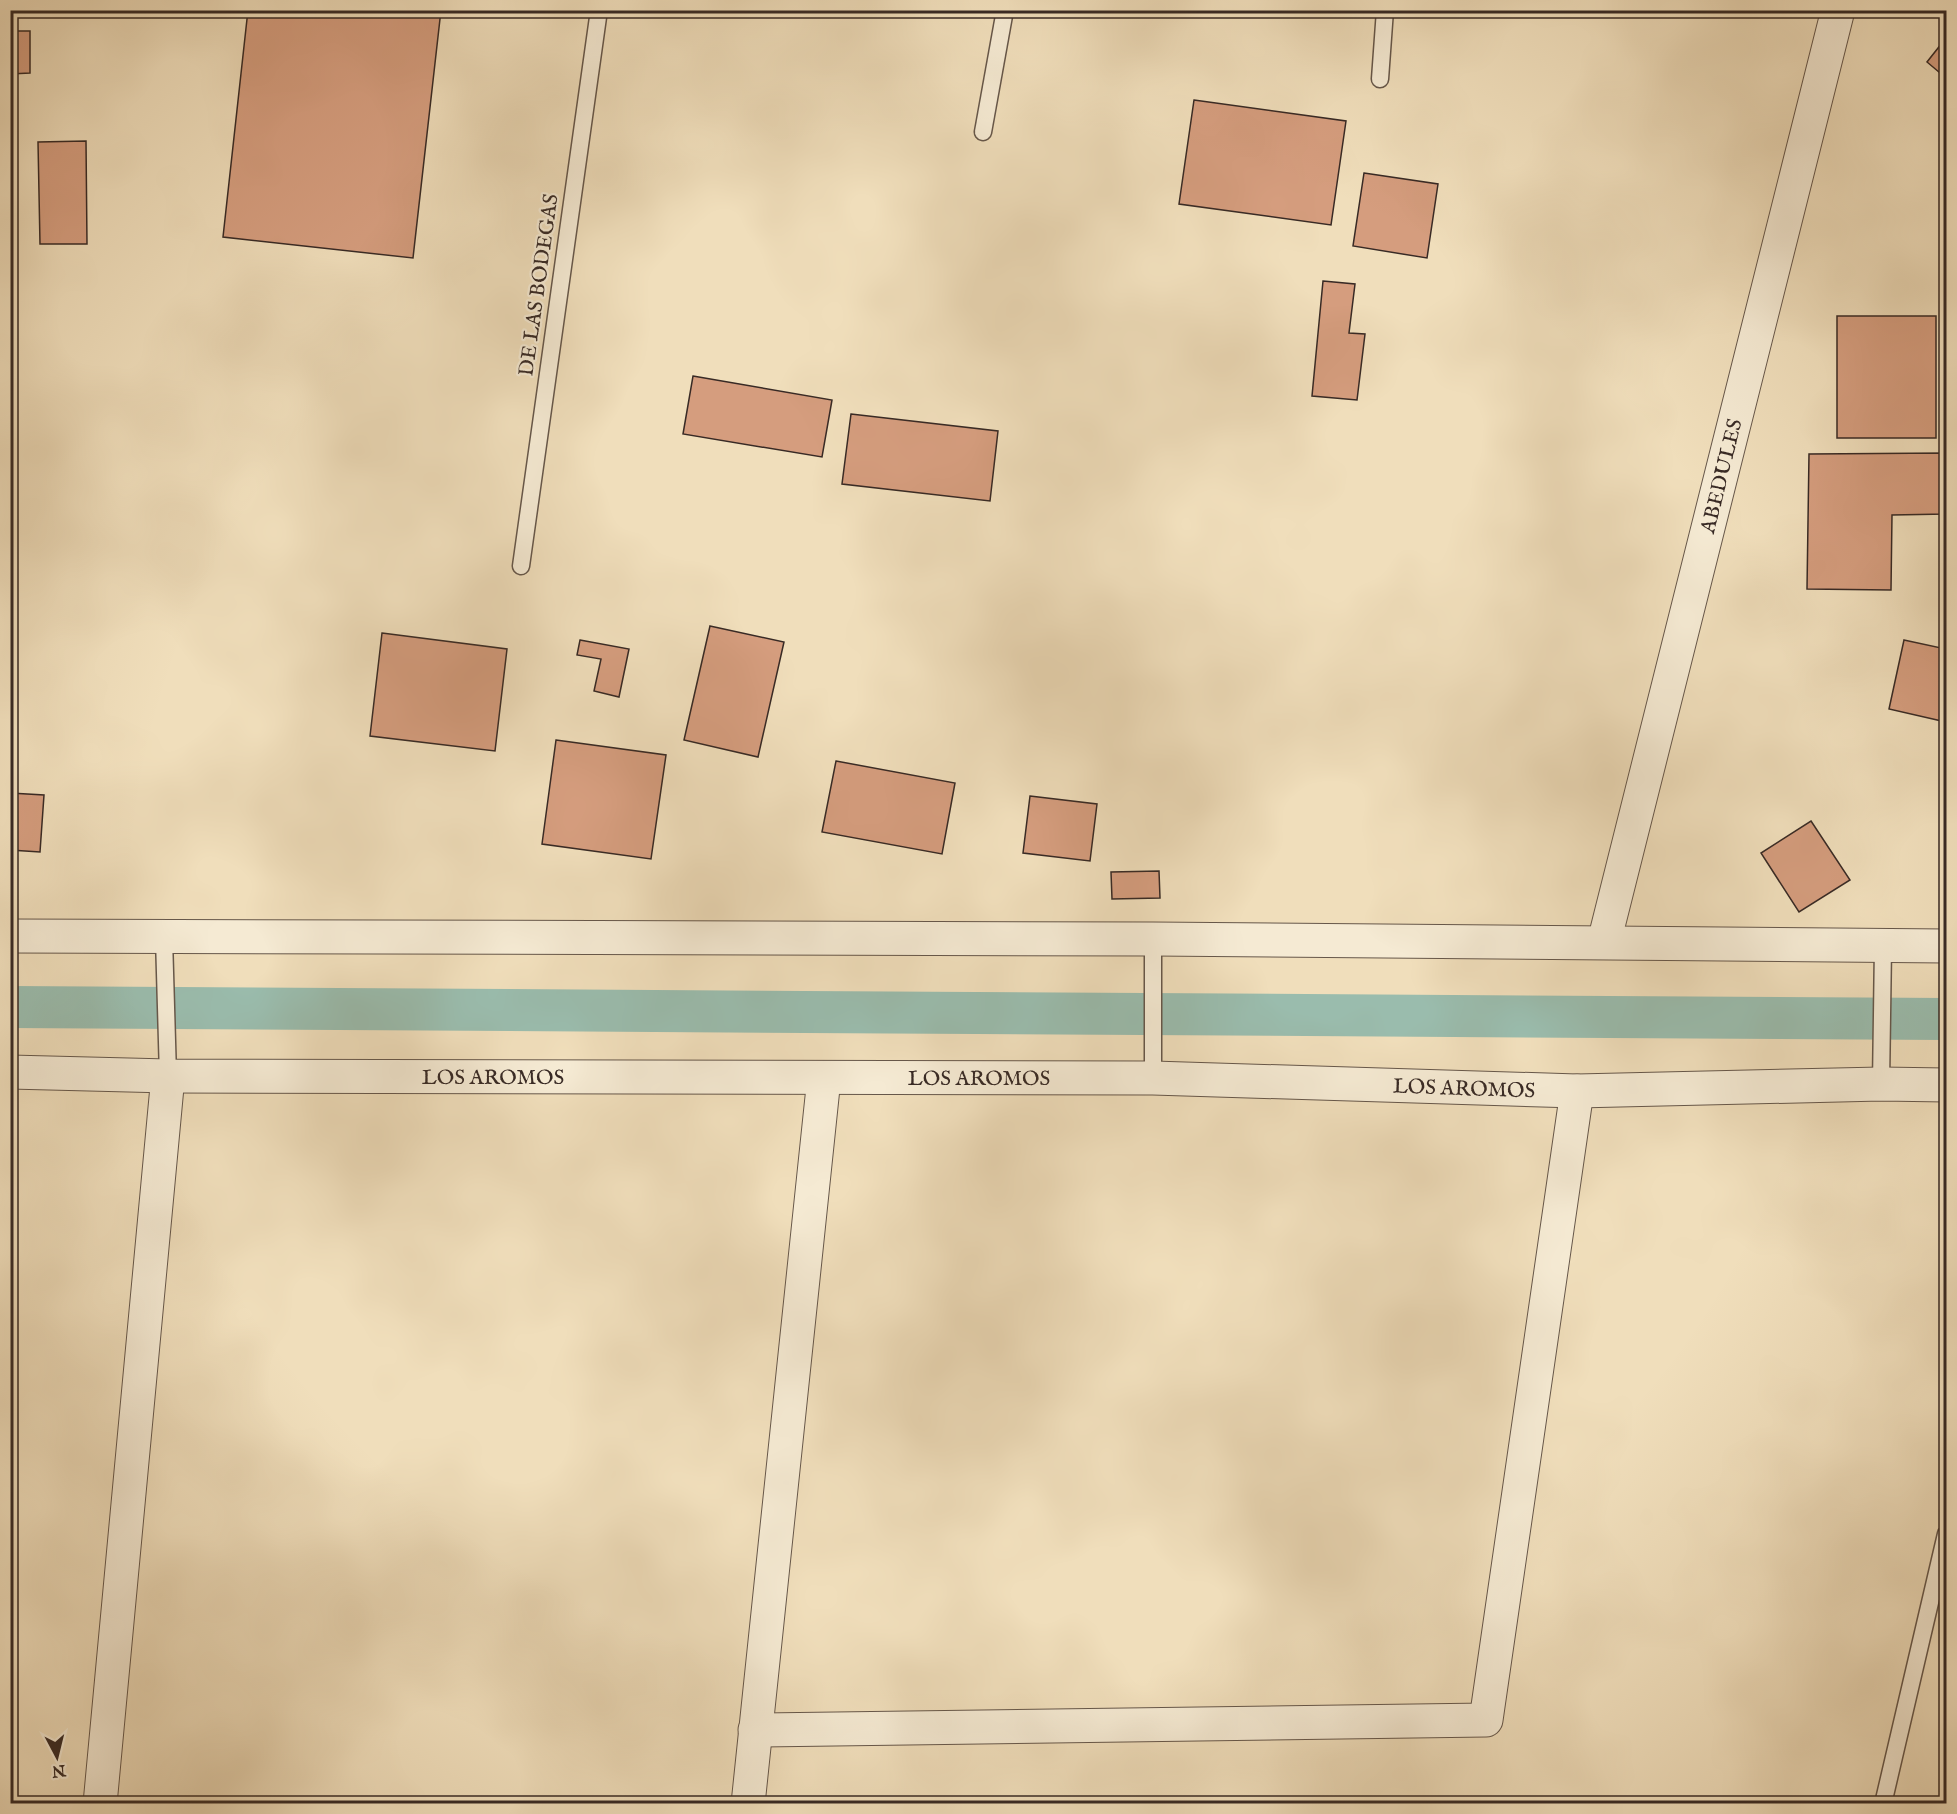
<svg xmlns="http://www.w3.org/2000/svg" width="1957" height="1814" font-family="'IM FELL English',serif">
<rect width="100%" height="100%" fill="#f0debb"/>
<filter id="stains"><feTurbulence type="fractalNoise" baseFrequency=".00333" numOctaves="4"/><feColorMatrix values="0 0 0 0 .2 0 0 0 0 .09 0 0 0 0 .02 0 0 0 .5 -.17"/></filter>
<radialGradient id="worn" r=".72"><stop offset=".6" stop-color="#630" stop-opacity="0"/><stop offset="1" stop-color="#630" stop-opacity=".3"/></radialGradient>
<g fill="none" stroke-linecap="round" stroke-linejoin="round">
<!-- canal -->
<path stroke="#9abcad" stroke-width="42" d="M10,1007L1946,1019"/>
</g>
<!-- building -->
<g fill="#d59d7e" stroke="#382a25" stroke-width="1.5">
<path d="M248,10H441L413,258L223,237Z"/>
<path d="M10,31H30V73L10,74Z"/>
<path d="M1946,38V78L1927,62Z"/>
<path d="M1194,100L1346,121L1331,225L1179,204Z"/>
<path d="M86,141L87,244H40L38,142Z"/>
<path d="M1364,173L1438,184L1427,258L1353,246Z"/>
<path d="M1323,281L1355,284L1349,333L1365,334L1357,400L1312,396Z"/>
<rect x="1837" y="316" width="99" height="122"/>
<path d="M693,376L832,400L822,457L683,434Z"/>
<path d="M851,414L998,431L990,501L842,484Z"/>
<path d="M1946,453V514L1892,515L1891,590L1807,589L1809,454Z"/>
<path d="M710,626L784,642L758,757L684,740Z"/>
<path d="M382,633L507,649L495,751L370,736Z"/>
<path d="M580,640L629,649L619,697L594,691L601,659L577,655Z"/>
<path d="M1904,640L1946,649V722L1889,709Z"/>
<path d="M556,740L666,755L651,859L542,844Z"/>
<path d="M836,761L955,783L942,854L822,832Z"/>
<path d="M10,793L44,795L40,852L10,850Z"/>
<path d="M1030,796L1097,804L1090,861L1023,853Z"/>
<path d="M1811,821L1850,880L1799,912L1761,853Z"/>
<path d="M1159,871L1160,898L1112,899L1111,872Z"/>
</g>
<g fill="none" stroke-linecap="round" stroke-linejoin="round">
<!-- service casing -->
<g stroke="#66574a" stroke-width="19">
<g id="service">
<path d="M1380,79L1385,10"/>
<path d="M983,132L1005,10"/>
<path d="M521,566L599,10"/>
<path d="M164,938L168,1076"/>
<path d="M1153,1078V939"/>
<path d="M1881,1084L1883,946"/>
<path d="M1883,1804L1946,1534"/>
</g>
</g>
<!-- minor casing -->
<g stroke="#66574a" stroke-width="35">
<g id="minor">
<path d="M10,936L1153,939L1946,946"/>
<path d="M1604,942L1838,10"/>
<path d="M10,1072L168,1076L1153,1078L1577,1091L1881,1084L1946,1085"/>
<path d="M755,1730L1486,1720L1577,1091"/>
<path d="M100,1804L168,1076"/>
<path d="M748,1804L824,1078"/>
</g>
</g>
<!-- service -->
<use href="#service" stroke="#f5ead3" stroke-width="16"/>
<!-- minor -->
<use href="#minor" stroke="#f5ead3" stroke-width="33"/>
</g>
<g text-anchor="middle" stroke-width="4.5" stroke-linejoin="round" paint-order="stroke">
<!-- street labels -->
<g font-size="21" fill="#382a25" stroke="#f5ead3">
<text transform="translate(538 285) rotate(-82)" y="7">DE LAS BODEGAS</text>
<text transform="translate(1721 476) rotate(-76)" y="7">ABEDULES</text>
<text x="493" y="1084">LOS AROMOS</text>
<text x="979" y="1085">LOS AROMOS</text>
<text transform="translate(1464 1088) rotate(2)" y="7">LOS AROMOS</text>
</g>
</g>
<!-- margin -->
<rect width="1957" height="1814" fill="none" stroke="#f0debb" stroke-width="36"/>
<rect x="12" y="12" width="1933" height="1790" fill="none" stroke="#382a25" stroke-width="3"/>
<rect x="18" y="18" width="1921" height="1778" fill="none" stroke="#382a25" stroke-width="1.5"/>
<!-- north arrow -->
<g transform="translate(57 1757) rotate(173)" stroke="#f5ead3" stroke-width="4.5" paint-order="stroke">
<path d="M0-4.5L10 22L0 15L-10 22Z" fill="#382a25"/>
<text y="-9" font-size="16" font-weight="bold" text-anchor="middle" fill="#382a25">N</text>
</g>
<rect width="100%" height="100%" filter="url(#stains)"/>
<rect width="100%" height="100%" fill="url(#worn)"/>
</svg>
